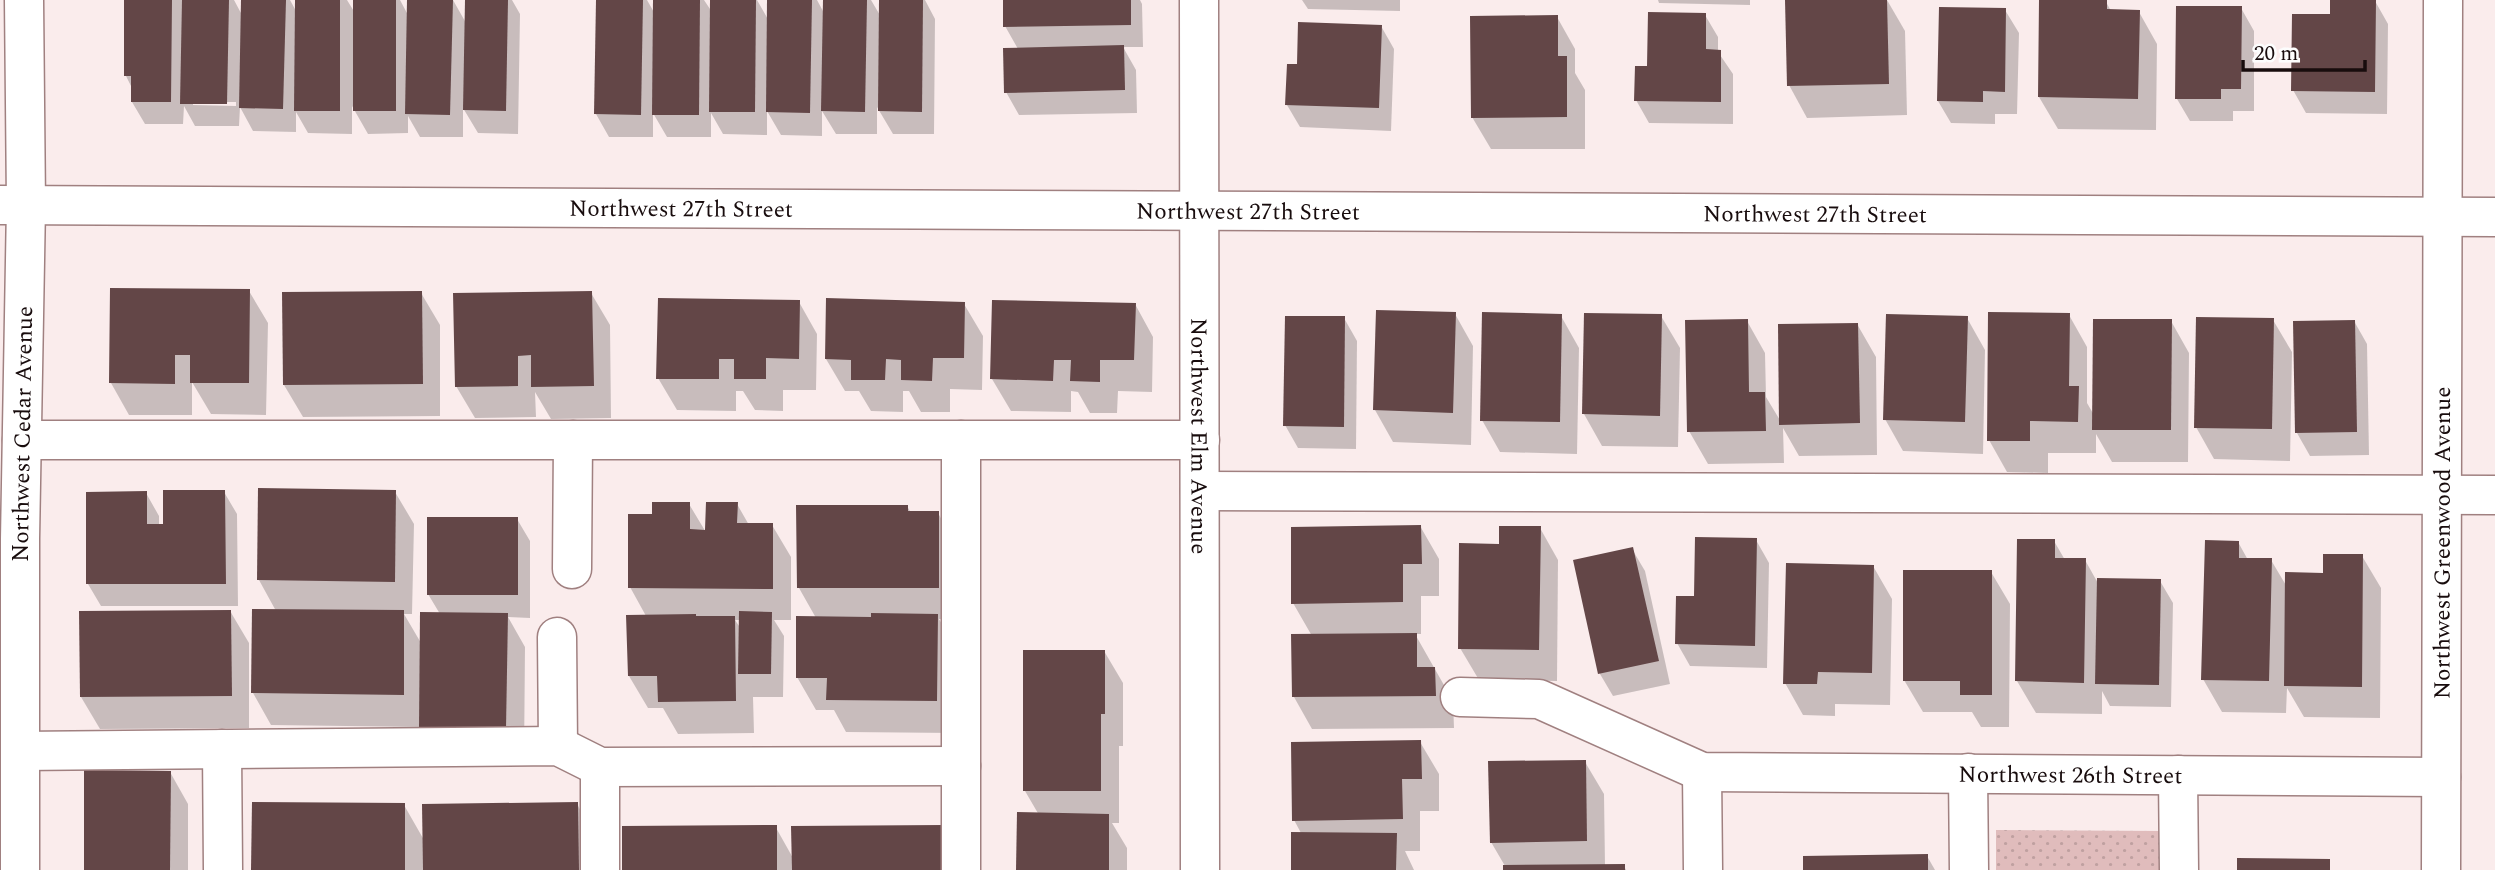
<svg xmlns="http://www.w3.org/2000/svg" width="2495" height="870" font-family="Spectral,serif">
<defs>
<pattern id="park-dots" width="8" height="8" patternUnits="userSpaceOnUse" patternTransform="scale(1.75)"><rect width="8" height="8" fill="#e0bcbc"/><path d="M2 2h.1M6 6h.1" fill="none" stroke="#bfa0a0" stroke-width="1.8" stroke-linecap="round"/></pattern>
</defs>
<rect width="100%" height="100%" fill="#faecec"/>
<!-- park -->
<path fill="url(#park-dots)" d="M1996,830L2162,831V870H1996Z"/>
<!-- shadow -->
<g fill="#0003" fill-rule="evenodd">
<path d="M126,0H234L242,15L243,0H290L296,11L297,0H347L355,13V0H400L408,15L409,0H453L466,23V0H512L520,14L518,134L478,133L463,108V137H420L408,116V133L368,134L352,106V134L308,133L296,112V132L253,131L240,107L239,126H195L184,106L183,124H145L132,102V88L126,76ZM193,102H236V106L193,105Z"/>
<path d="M597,0H647L655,14V0H704L712,12V0H757L769,21V0H817L824,13V0H871L881,17V0H925L935,19L934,134H893L877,107V134H836L822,111V136L781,135L767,111V135L723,134L711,113V137H667L653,113V137H609L596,114Z"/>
<path d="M1005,0H1140L1142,4L1143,47H1123L1136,70L1137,113L1019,115L1006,92L1018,49L1005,26Z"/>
<path d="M1302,0H1400V11L1308,9Z"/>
<path d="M1658,0H1750V5L1659,3Z"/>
<path d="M1787,0H1887L1905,31L1907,115L1807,118L1789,85Z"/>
<path d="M2332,0L2375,1L2388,24L2387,114L2306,113L2293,90L2331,16Z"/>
<path d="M2106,2L2111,11L2139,12L2157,44L2156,130L2058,129L2039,97Z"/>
<path d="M2241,8L2254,31V111H2233V121H2190L2177,99Z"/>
<path d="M2005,10L2019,33L2017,114H1995V124L1951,123L1938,101Z"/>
<path d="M1705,15L1718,37V52L1733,74V124L1649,123L1636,100L1648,68Z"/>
<path d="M1557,17L1575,49V73L1585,90V149H1491L1472,117Z"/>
<path d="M1381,26L1394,49L1391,131L1300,127L1287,105L1298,65Z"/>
<path d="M249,291L268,323L266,415L211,414L192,382V415H129L111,383Z"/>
<path d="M421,293L440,325V416L303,417L284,385Z"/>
<path d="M591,293L610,325L611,418L551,419L535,392L536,417L475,418L456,386Z"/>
<path d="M799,302L817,334L816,390H783V411L755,410L743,391H736V411L677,410L658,378Z"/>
<path d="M964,304L983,336L982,390L950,389V412H921L909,391H903V412L871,411L859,391H845L826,359Z"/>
<path d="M1135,304L1153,337L1152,392L1118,391L1117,413H1090L1078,392L1071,391V412L1011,411L992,379Z"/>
<path d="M1455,314L1473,346L1471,445L1393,442L1375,410Z"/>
<path d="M2069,315L2087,347V403L2094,415L2171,321L2189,353L2188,462H2112L2096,434V453H2048V473L2007,472L1989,440Z"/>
<path d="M1561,316L1579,348L1577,454L1500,452L1482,420Z"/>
<path d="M1661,316L1680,348L1678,447L1602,446L1584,414Z"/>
<path d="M1344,318L1357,341L1356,449L1298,448L1285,425Z"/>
<path d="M1967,318L1985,350L1983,454L1903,451L1885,419Z"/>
<path d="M2273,320L2292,352L2290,461L2214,459L2196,427Z"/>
<path d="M1747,321L1765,353L1766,397L1781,422L1857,324L1876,357L1877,455L1799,456L1783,428L1784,463L1708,464L1689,431Z"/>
<path d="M2354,321L2367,344L2369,455L2310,456L2297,433Z"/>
<path d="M224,492L237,514L238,606H101L88,584L146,493L159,516V526H164Z"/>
<path d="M395,492L414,524L412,614H404L421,643L440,614L428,594L517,519L530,541V618L508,617L525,647L524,760L439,759L420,727L271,725L253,693L276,611L259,580Z"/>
<path d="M689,504L707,534L737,504L749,525H772L791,557V620H774L784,636L783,697H753L754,733L678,734L663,708H648L629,676L646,616L630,587L654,516ZM735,620H741V629Z"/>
<path d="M907,506L911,513H938L956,545V619H939L956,648L955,733L846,732L834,710H816L797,677L816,618L799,588Z"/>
<path d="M1420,526L1439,559V596H1421V634H1415L1453,701L1454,728L1312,729L1294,697L1312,636L1293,603Z"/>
<path d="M1540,528L1558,560L1557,681L1479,680L1460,648L1501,545Z"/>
<path d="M1756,540L1769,563L1767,668L1690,666L1677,643L1696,598Z"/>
<path d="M2054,541L2065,560H2085L2099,585L2160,581L2173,603L2171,707L2110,706L2102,691V714L2036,713L2017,681Z"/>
<path d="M2238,542L2248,560H2271L2287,587L2325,575L2362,556L2381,588L2380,718L2304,717L2287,688L2286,713L2222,712L2203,679Z"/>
<path d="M1632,549L1645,571L1670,684L1613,696L1600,674L1575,562Z"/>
<path d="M1873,566L1892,599L1890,705L1835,704V716L1803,715L1785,683Z"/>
<path d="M1991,572L2010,604L2009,727H1981L1972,712H1923L1904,680Z"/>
<path d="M230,611L249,643V728L100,729L81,697Z"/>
<path d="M1104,651L1123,683V746H1119V823H1112L1127,848V870H1018L1039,815L1025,791Z"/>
<path d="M1420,742L1439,774V811H1420V851H1405L1414,870H1292L1301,833L1294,820Z"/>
<path d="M1585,762L1604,794L1605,866H1624L1626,870H1505V866L1491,842Z"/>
<path d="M170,772L188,804V870H85Z"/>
<path d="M577,804L595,836L596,870H253L404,805L424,840Z"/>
<path d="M775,826L793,858L962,870H623Z"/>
<path d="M1927,856L1935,870H1805Z"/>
</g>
<!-- building -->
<g fill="#634647">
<path d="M124,0H172L171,102H131V76H124Z"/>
<path d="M182,0H229L227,104H180Z"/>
<path d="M241,0H286L283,109L239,108Z"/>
<path d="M295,0H340V111H294Z"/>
<rect x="353" y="0" width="43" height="111"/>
<path d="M407,0H453L450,115L405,114Z"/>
<path d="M465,0H508L506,111L463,110Z"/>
<path d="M596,0H643L641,115L594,114Z"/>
<path d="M653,0H700L699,115H652Z"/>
<path d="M710,0H756L755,112H709Z"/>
<path d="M767,0H812L810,113L766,112Z"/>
<path d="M823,0H867L865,112L821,111Z"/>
<path d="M879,0H923L922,112L878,111Z"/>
<path d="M1003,0H1131V25L1003,27Z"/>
<path d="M1785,0H1887L1889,84L1787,86Z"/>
<path d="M2039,0H2107V9L2140,10L2138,99L2038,97Z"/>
<path d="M2330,0H2376L2375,92L2291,91L2292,14H2330Z"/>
<path d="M2176,6H2242L2241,89H2221V99H2175Z"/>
<path d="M1939,7L2006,8L2005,92L1983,91V102L1937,101Z"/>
<path d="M1648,12L1706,13V49L1721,50V102L1634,101L1635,66H1647Z"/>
<path d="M1558,15V56H1567V117L1471,118L1470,16Z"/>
<path d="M1298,22L1382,25L1379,108L1285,105L1287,64H1297Z"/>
<path d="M1124,45L1125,90L1004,93L1003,48Z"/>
<path d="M110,288L250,289L249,383H190V355H175V384L109,383Z"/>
<path d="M422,291L423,384L283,385L282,292Z"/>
<path d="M592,291L594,386L531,387V355L518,356V386L455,387L453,293Z"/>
<path d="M658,298L800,300L799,359L766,358V379H734V359H719V379H656Z"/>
<path d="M826,298L965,302L964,358H933L932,381L901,380V360L886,359L885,380H851V360L825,359Z"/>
<path d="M992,300L1136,303L1134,360H1100V382L1070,381L1071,360H1054L1053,381L990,379Z"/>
<path d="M1376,310L1456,312L1453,413L1373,410Z"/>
<path d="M1482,312L1562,314L1560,422L1480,421Z"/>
<path d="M1988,312L2070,313L2069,386H2079L2078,422L2030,421V441H1987Z"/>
<path d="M1584,313L1662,314L1660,416L1582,414Z"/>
<path d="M1886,314L1968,316L1965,422L1883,420Z"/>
<path d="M1285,316H1345L1344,427L1283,426Z"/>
<path d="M2196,317L2274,318L2272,429L2194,428Z"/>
<path d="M1748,319L1749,392H1765L1766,431L1687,432L1685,320Z"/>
<path d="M2093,319H2172L2171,430H2092Z"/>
<path d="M2355,320L2357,432L2295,433L2293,321Z"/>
<path d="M1858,323L1860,423L1779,425L1778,324Z"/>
<path d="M258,488L396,490L395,582L257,580Z"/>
<path d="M163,490H225L226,584H86V492L147,491V524H163Z"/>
<path d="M652,502H690V529L705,530L706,502H738L737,523H773V589L628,588V514H652Z"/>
<path d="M796,505H908V511H939V588H797Z"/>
<rect x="427" y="517" width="91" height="78"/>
<path d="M1421,525L1422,564H1403V602L1291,604V527Z"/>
<path d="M1499,526H1541L1539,650L1458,649L1459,543L1499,544Z"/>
<path d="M1695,537L1757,538L1755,646L1675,644L1676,596H1694Z"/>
<path d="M2017,539H2055V558H2086L2084,683L2015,681Z"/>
<path d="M2205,540L2239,541V558H2272L2269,681L2201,680Z"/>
<path d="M1633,547L1659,661L1598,674L1573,560Z"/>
<path d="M2323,554H2363L2362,687L2284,686L2285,572L2323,573Z"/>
<path d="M1786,563L1874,565L1872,673L1818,672L1817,684H1783Z"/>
<path d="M1903,570H1992V695H1960V681H1903Z"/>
<path d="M2097,578L2161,579L2159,685L2095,684Z"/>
<path d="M252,609L404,610V695L251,693Z"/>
<path d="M231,610L232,696L80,697L79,611Z"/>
<path d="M739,611L772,612L771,674H738Z"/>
<path d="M420,612L508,613L506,728L419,727Z"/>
<path d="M871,613L938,614L937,701L826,700L827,678H796V616L871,617Z"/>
<path d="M696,614V616H735L736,701L658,702L657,676H628L626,615Z"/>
<path d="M1417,633V667H1435L1436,696L1292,697L1291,634Z"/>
<path d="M1023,650H1105V714H1101V791H1023Z"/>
<path d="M1421,740L1422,779H1402L1403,819L1292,821L1291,742Z"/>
<path d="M1586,760L1587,841L1490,843L1488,761Z"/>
<path d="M84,770L171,771L170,870H84Z"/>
<path d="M252,802L405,803V870H251Z"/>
<path d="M578,802L579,870H423L422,804Z"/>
<path d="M1017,812L1109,814V870H1016Z"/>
<path d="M777,825V870H622V826Z"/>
<path d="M944,825V870H792L791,826Z"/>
<path d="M1291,832L1397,833L1396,870H1291Z"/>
<path d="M1928,854V870H1803V856Z"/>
<path d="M2237,858L2330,859V870H2237Z"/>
<path d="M1625,864V870H1503V865Z"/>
</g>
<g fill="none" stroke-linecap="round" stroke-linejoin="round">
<!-- minor casing -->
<g stroke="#a08080" stroke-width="41">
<g id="minor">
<path id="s1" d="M1199,0L1200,870"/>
<path id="s2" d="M0,205L2495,217"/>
<path d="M22,440H1200"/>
<path d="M961,440V870"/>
<path d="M1200,491L2495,495"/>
<path d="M572,569L573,440"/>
<path d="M557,637L558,746"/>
<path id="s3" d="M1460,697L1539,699L1702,772L2441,777"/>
<path d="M222,749L223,870"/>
<path d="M20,751L558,746L600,767L961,766"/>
<path d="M600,767V870"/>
<path d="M1702,772L1703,870"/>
<path d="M1968,773L1969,870"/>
<path d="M2178,775L2179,870"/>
<path id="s4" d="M20,870V539L26,205L24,0"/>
<path id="s5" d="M2441,870L2443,0"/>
</g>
</g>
<!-- minor -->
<use href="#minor" stroke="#fff" stroke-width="38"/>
</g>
<g text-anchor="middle" stroke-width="7" stroke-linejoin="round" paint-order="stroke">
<!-- street labels -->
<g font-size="23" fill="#180c0d" stroke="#fdfdfd">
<text dy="8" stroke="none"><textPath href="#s2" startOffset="681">Northwest 27th Street</textPath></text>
<text dy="8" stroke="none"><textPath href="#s2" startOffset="1248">Northwest 27th Street</textPath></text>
<text dy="8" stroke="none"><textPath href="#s2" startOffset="1815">Northwest 27th Street</textPath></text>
<text dy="8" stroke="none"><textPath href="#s4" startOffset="436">Northwest Cedar Avenue</textPath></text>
<text dy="8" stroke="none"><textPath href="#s1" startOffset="436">Northwest Elm Avenue</textPath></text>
<text dy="8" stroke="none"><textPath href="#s5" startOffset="327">Northwest Greenwood Avenue</textPath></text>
<text dy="8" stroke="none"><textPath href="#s3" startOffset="626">Northwest 26th Street</textPath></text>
</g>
</g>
<!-- scale -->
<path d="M2243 60v10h122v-10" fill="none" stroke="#180c0d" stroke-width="3.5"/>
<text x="2254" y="60" font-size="21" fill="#180c0d" stroke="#fdfdfd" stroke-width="5" paint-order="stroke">20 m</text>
</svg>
